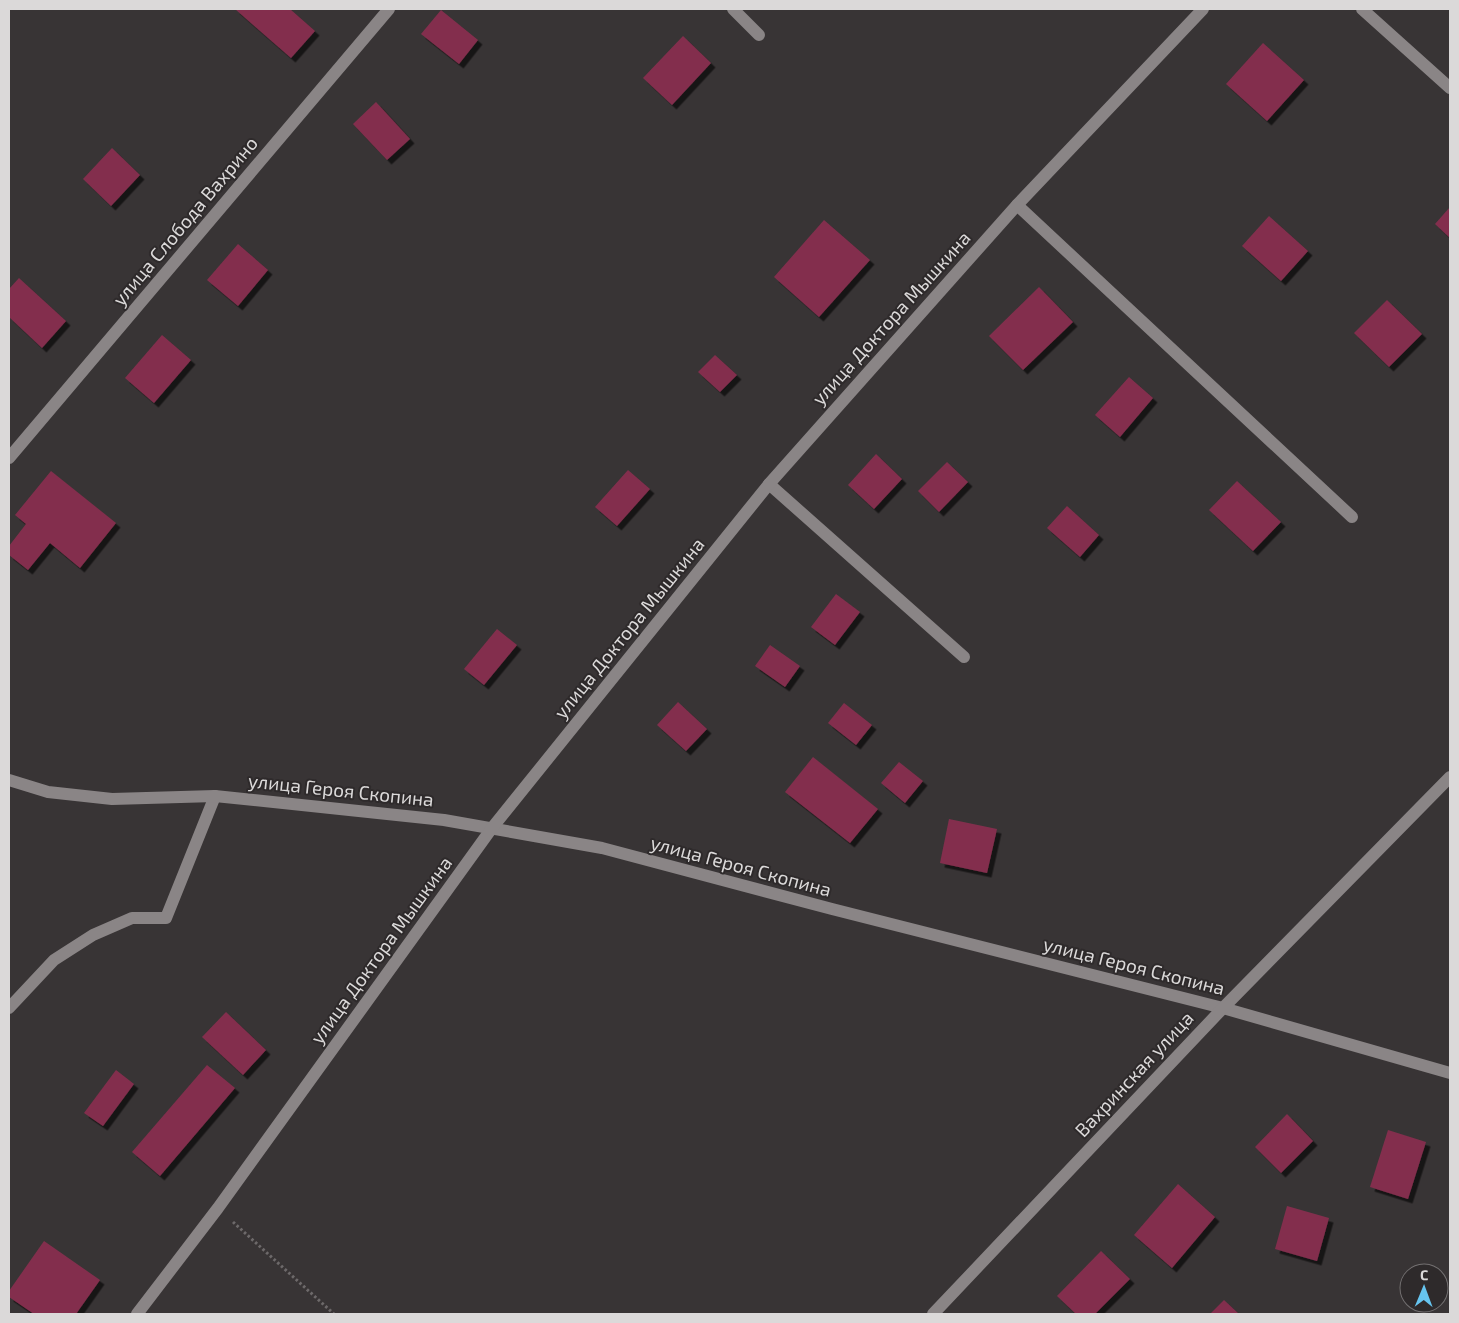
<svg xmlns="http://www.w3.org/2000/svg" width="1459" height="1323" font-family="'Exo 2',sans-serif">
<defs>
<filter id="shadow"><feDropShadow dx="4.5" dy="4.5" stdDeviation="0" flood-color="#0009"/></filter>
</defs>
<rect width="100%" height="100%" fill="#383435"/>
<!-- building -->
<g fill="#832f4d" filter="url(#shadow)">
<path d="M235,9H290L315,31L291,58Z"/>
<path d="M441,10L478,40L459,64L421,34Z"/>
<path d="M683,36L711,63L672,105L643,78Z"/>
<path d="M1263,43L1304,80L1267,121L1226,84Z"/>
<path d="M376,102L410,139L387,160L353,124Z"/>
<path d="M112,148L140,175L111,206L83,179Z"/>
<path d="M1450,207V238L1435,224Z"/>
<path d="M1269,216L1308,251L1281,281L1242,246Z"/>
<path d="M824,220L870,260L819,317L774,277Z"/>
<path d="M238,244L268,270L238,306L207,280Z"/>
<path d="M19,278L66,321L42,348L9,317V289Z"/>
<path d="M1039,287L1073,322L1023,370L989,336Z"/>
<path d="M1387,300L1422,334L1389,367L1354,333Z"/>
<path d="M162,335L191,360L154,403L125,378Z"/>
<path d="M715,355L737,375L720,392L698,372Z"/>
<path d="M1129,377L1153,398L1120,437L1095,415Z"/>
<path d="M876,454L902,479L874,509L848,485Z"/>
<path d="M947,462L968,482L939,512L918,491Z"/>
<path d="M628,470L650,489L617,526L595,507Z"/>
<path d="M51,471L116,523L80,568L50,543L28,570L9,555V546L26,524L15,515Z"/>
<path d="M1237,481L1281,522L1253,551L1209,510Z"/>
<path d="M1067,506L1099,535L1080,557L1047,528Z"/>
<path d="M836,594L860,612L835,645L811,627Z"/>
<path d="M497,629L517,645L484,685L464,669Z"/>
<path d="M770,645L800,666L785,687L755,666Z"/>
<path d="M678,702L707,729L686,751L657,725Z"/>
<path d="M844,703L872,725L856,745L828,723Z"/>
<path d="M813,757L878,809L850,843L785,792Z"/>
<path d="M899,762L923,781L905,803L881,783Z"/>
<path d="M949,819L997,829L987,873L940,863Z"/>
<path d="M226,1012L266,1050L243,1075L202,1037Z"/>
<path d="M207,1065L235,1088L160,1176L132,1152Z"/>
<path d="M116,1070L134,1084L103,1126L84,1113Z"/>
<path d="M1287,1114L1313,1141L1281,1173L1255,1147Z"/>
<path d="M1388,1130L1426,1142L1408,1199L1370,1187Z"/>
<path d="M1178,1184L1215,1217L1172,1268L1134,1235Z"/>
<path d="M1287,1206L1329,1218L1317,1261L1275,1249Z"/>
<path d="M44,1241L100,1280L76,1314H34L9,1297V1291Z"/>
<path d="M1101,1251L1130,1279L1095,1314H1076L1057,1296Z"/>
<path d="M1224,1300L1239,1314H1210Z"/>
</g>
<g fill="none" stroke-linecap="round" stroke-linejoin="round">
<!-- path -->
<path stroke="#6d696a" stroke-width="3" stroke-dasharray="2.5 2.5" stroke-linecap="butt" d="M233,1222L334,1314"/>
<!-- lane -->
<g stroke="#8a8586" stroke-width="12">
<path d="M733,9L759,35"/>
<path d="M1017,205L1352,517"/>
<path d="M769,484L964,657"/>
<path d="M9,1008L54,960L93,935L132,918H166L215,796"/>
</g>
<!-- street -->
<g stroke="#8a8586" stroke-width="12">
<path d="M1362,9L1450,88"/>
<path d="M9,458L389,9"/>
<path d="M9,780L48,792L112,799L215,796L444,820L602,848L832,909L1223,1008L1450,1073"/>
<path d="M137,1314L218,1208L492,828L769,484L1017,205L1203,9"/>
<path d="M933,1314L1223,1008L1450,777"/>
</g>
</g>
<g text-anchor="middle" stroke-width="4" stroke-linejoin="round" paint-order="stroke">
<!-- street labels -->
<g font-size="19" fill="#dbd9d9" stroke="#2e2a2b">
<text transform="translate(185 221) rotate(-50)" y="7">улица Слобода Вахрино</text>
<text transform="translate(891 318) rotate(-48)" y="7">улица Доктора Мышкина</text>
<text transform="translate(629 628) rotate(-51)" y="7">улица Доктора Мышкина</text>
<text transform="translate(341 790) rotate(6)" y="7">улица Героя Скопина</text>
<text transform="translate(741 866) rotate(15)" y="7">улица Героя Скопина</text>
<text transform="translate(381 950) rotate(-54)" y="7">улица Доктора Мышкина</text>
<text transform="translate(1134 966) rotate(14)" y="7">улица Героя Скопина</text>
<text transform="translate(1134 1074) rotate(-47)" y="7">Вахринская улица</text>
</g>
</g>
<!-- border -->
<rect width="1459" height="1323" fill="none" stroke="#dbd9d9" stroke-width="20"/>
<!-- north arrow -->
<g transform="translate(1424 1288) rotate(1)"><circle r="24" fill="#2e2a2b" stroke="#737071"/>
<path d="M0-4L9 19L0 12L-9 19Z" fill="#66c4ef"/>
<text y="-8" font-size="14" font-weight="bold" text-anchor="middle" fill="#dbd9d9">С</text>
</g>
</svg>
